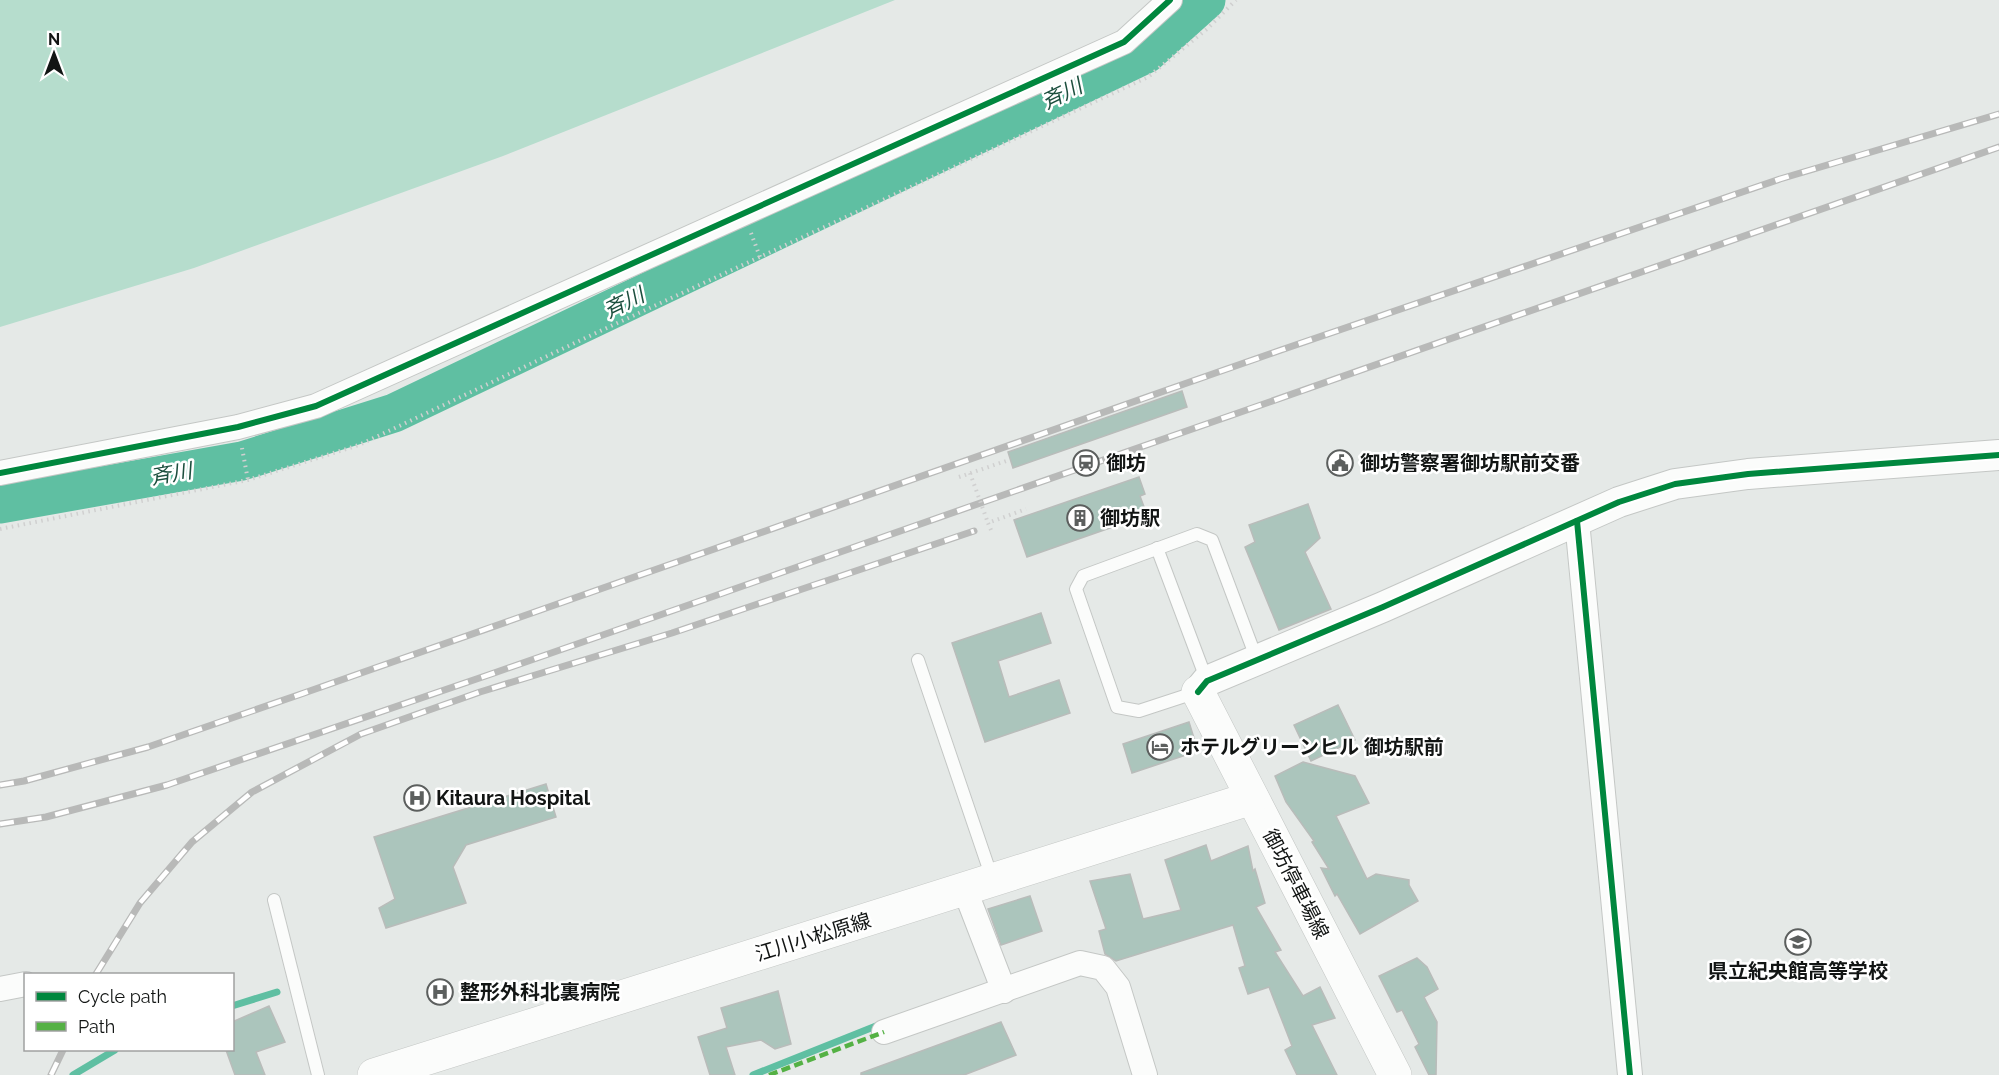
<svg xmlns="http://www.w3.org/2000/svg" width="1999" height="1075" font-family="Raleway,'Noto Sans JP',sans-serif">
<rect width="100%" height="100%" fill="#e5e9e7"/>
<!-- green -->
<path fill="#b6ddcd" d="M0,0H895L503,156L194,268L0,327Z"/>
<g fill="none" stroke-linecap="round" stroke-linejoin="round">
<!-- stream -->
<g stroke="#5fbfa2" stroke-width="7">
<path d="M232,1006L277,992"/>
<path d="M73,1075L115,1050"/>
<path d="M753,1075L881,1024"/>
</g>
<!-- river -->
<path stroke="#5fbfa2" stroke-width="39" d="M0,504L242,461L394,413L1146,54L1206,0"/>
</g>
<!-- building -->
<g fill="#abc5bc" stroke="#b9bcba" stroke-width="1.5">
<path d="M1182,391L1187,407L1013,468L1008,452Z"/>
<path d="M1139,477L1145,494L1140,496L1147,515L1027,557L1014,520Z"/>
<path d="M1308,504L1320,538L1305,552L1331,609L1279,630L1245,547L1255,542L1249,525Z"/>
<path d="M1041,613L1051,643L998,661L1009,697L1059,680L1070,713L985,742L952,643Z"/>
<path d="M1338,705L1355,740L1311,761L1294,725Z"/>
<path d="M1189,722L1198,751L1132,773L1123,744Z"/>
<path d="M1303,762L1355,776L1369,803L1336,816L1367,879L1376,874L1409,880V885L1418,901L1360,934L1337,894L1335,896L1321,868L1329,869L1312,842L1314,841L1286,802L1275,776Z"/>
<path d="M546,784L556,817L466,845L453,867L466,903L386,928L379,908L395,899L374,837Z"/>
<path d="M1206,845L1211,861L1248,846L1253,871L1255,869L1265,903L1256,907L1281,950L1275,952L1303,996L1320,987L1335,1018L1312,1025L1337,1075H1297L1285,1050L1292,1046L1269,987L1248,994L1239,968L1245,966L1233,925L1116,961L1105,954L1099,931L1106,929L1090,881L1130,874L1143,919L1181,910L1165,860Z"/>
<path d="M1030,896L1042,931L1001,945L988,909Z"/>
<path d="M1417,958L1427,967L1438,989L1424,997L1437,1022L1436,1075H1429L1415,1047L1419,1044L1402,1010L1397,1012L1379,976Z"/>
<path d="M778,991L791,1044L775,1049L761,1040L726,1047L735,1075H710L698,1037L727,1028L721,1008Z"/>
<path d="M269,1006L285,1042L256,1052L265,1075H235L226,1050H232V1022Z"/>
<path d="M1001,1022L1016,1055L964,1075H861V1073Z"/>
</g>
<g fill="none" stroke-linecap="round" stroke-linejoin="round">
<!-- service casing -->
<g stroke="#c4c7c5" stroke-width="14">
<g id="service">
<path d="M1157,548L1207,681"/>
<path d="M918,660L992,878"/>
<path d="M1197,692L1139,711L1117,707L1076,589L1083,576L1197,534L1212,540L1257,660"/>
<path d="M274,900L318,1075"/>
</g>
</g>
<!-- minor casing -->
<g stroke="#c4c7c5" stroke-width="26">
<g id="minor">
<path d="M0,473L238,427L316,406L1124,42L1170,0"/>
<path d="M1577,521L1630,1075"/>
<path d="M965,890L1004,991"/>
<path d="M0,989L26,984"/>
<path d="M884,1032L1080,963L1103,968L1118,987L1145,1075"/>
</g>
</g>
<!-- tertiary casing -->
<g stroke="#c4c7c5" stroke-width="32">
<path id="tertiary" d="M1198,692L1207,681L1383,607L1619,502L1675,484L1748,474L1999,455"/>
</g>
<!-- secondary casing -->
<g stroke="#c4c7c5" stroke-width="34">
<g id="secondary">
<path d="M1198,692L1395,1075"/>
<path d="M374,1075L1252,798"/>
</g>
</g>
<!-- path -->
<g stroke="#d0d0d0" stroke-width="4" stroke-dasharray="1.5 4.5" stroke-linecap="butt">
<path d="M751,233L760,257"/>
<path d="M242,448L248,480"/>
<path d="M959,477L1006,461"/>
<path d="M0,529L248,480L359,445L598,332L1148,77L1207,29L1236,0"/>
<path d="M991,530L988,523L1026,509"/>
</g>
<!-- service -->
<use href="#service" stroke="#fbfcfb" stroke-width="12"/>
<!-- minor -->
<use href="#minor" stroke="#fbfcfb" stroke-width="24"/>
<!-- tertiary -->
<use href="#tertiary" stroke="#fbfcfb" stroke-width="30"/>
<!-- secondary -->
<use href="#secondary" stroke="#fbfcfb" stroke-width="33"/>
<!-- rail casing -->
<g stroke="#b8b9b8" stroke-width="7">
<g id="rail">
<path d="M0,785L24,781L148,747L304,693L1281,350L1780,179L1999,114"/>
<path d="M0,824L46,817L167,785L494,673L1999,147"/>
<path d="M96,974L140,903L192,842L252,792L361,734L480,692L672,633L974,531"/>
<path d="M51,1075L63,1050"/>
</g>
</g>
<!-- rail -->
<use href="#rail" stroke="#fff" stroke-width="4.5" stroke-dasharray="14" stroke-linecap="butt"/>
<!-- path-bridge -->
<path stroke="#d0d0d0" stroke-width="4" stroke-dasharray="1.5 4.5" stroke-linecap="butt" d="M970,473L988,523"/>
<!-- quiet -->
<path stroke="#54b144" stroke-width="4.5" stroke-dasharray="9 4.5" stroke-linecap="butt" d="M769,1075L884,1032"/>
<!-- cycleway casing -->
<g stroke="#fff" stroke-width="10">
<g id="cycleway">
<path d="M0,473L238,427L316,406L1124,42L1170,0"/>
<path d="M1577,521L1630,1075"/>
<path d="M1198,692L1207,681L1383,607L1619,502L1675,484L1748,474L1999,455"/>
</g>
</g>
<!-- cycleway -->
<use href="#cycleway" stroke="#00873e" stroke-width="6"/>
</g>
<!-- icons -->
<defs>
<g id="station-ring" transform="scale(1.35)"><circle r="9.5" fill="#fff" stroke="#5c5f5e" stroke-width="1.5"/><path d="M-3-6H3Q5-6 5-4V2Q5 4 3 4L4.5 6H3L1.5 4h-3L-3 6H-4.5L-3 4Q-5 4-5 2V-4Q-5-6-3-6ZM-3.5-4v3h7v-3ZM-3.5 1v1.5H-2V1ZM2 1v1.5H3.5V1Z" fill="#5c5f5e"/></g>
<g id="civic-ring" transform="scale(1.35)"><circle r="9.5" fill="#fff" stroke="#5c5f5e" stroke-width="1.5"/><path d="M-.6-6.5H3V-4.5H.6V-3L4-1V1h2V6H-6V1h2V-1L-.6-3ZM-1.2 2.5V6h2.4V2.5Z" fill="#5c5f5e"/></g>
<g id="building-ring" transform="scale(1.35)"><circle r="9.5" fill="#fff" stroke="#5c5f5e" stroke-width="1.5"/><path d="M-4-6H4V6H1V3H-1V6H-4ZM-2.5-4.3h1.7v1.8h-1.7ZM.8-4.3h1.7v1.8H.8ZM-2.5-1h1.7V.8h-1.7ZM.8-1h1.7V.8H.8Z" fill="#5c5f5e"/></g>
<g id="hotel-ring" transform="scale(1.35)"><circle r="9.5" fill="#fff" stroke="#5c5f5e" stroke-width="1.5"/><path d="M-6-4.5h1.5V1H6V5H4.5V3h-9V5H-6ZM-4 0a1.8 1.8 0 1 1 3.6 0ZM.5 0V-2.5h3Q6-2.5 6 0Z" fill="#5c5f5e"/></g>
<g id="hospital-ring" transform="scale(1.35)"><circle r="9.5" fill="#fff" stroke="#5c5f5e" stroke-width="1.5"/><path d="M-5-5h3v3.5h4V-5h3V5h-3V1.5h-4V5h-3Z" fill="#5c5f5e"/></g>
<g id="school-ring" transform="scale(1.35)"><circle r="9.5" fill="#fff" stroke="#5c5f5e" stroke-width="1.5"/><path d="M0-5L7-2L0 1L-7-2ZM-4 1L0 2.5L4 1V4Q0 6-4 4Z" fill="#5c5f5e"/></g>
</defs>
<g fill-rule="evenodd">
<use href="#station-ring" x="1086" y="463"/>
<use href="#civic-ring" x="1340" y="463"/>
<use href="#building-ring" x="1080" y="518"/>
<use href="#hotel-ring" x="1160" y="747"/>
<use href="#hospital-ring" x="417" y="798"/>
<use href="#school-ring" x="1798" y="942"/>
<use href="#hospital-ring" x="440" y="992"/>
</g>
<g text-anchor="middle" stroke-width="5" stroke-linejoin="round" paint-order="stroke">
<!-- poi labels -->
<g font-size="20" font-weight="bold" fill="#121514" stroke="#fff" text-anchor="start">
<text x="1106" y="470">御坊</text>
<text x="1360" y="470">御坊警察署御坊駅前交番</text>
<text x="1100" y="525">御坊駅</text>
<text x="1180" y="754">ホテルグリーンヒル 御坊駅前</text>
<text x="436" y="805">Kitaura Hospital</text>
<text x="1798" y="978" text-anchor="middle">県立紀央館高等学校</text>
<text x="460" y="999">整形外科北裏病院</text>
</g>
<!-- street labels -->
<g font-size="20" fill="#121514" stroke="#fff">
<text transform="translate(1296 884) rotate(63)" y="7">御坊停車場線</text>
<text transform="translate(813 937) rotate(-17)" y="7">江川小松原線</text>
</g>
<!-- water labels -->
<g font-size="21" font-style="italic" fill="#1c4f3e" stroke="#fff">
<text transform="translate(1062 94) rotate(-26)" y="7">斉川</text>
<text transform="translate(624 303) rotate(-26)" y="7">斉川</text>
<text transform="translate(171 474) rotate(-10)" y="7">斉川</text>
</g>
</g>
<!-- legend -->
<rect x="24" y="973" width="210" height="78" fill="#ffffff" stroke="#a0a1a1" stroke-width="1.5"/>
<rect x="36" y="992" width="30" height="9" fill="#00873e" stroke="#a0a1a1" stroke-width="1.5"/>
<text x="78" y="1003" font-size="18" fill="#121514">Cycle path</text>
<rect x="36" y="1022" width="30" height="9" fill="#54b144" stroke="#a0a1a1" stroke-width="1.5"/>
<text x="78" y="1033" font-size="18" fill="#121514">Path</text>
<!-- north arrow -->
<g transform="translate(54 54)" stroke="#ffffff" stroke-width="4.5" paint-order="stroke">
<path d="M0-4.5L10 22L0 15L-10 22Z" fill="#121514"/>
<text y="-9" font-size="16" font-weight="bold" text-anchor="middle" fill="#121514">N</text>
</g>
</svg>
